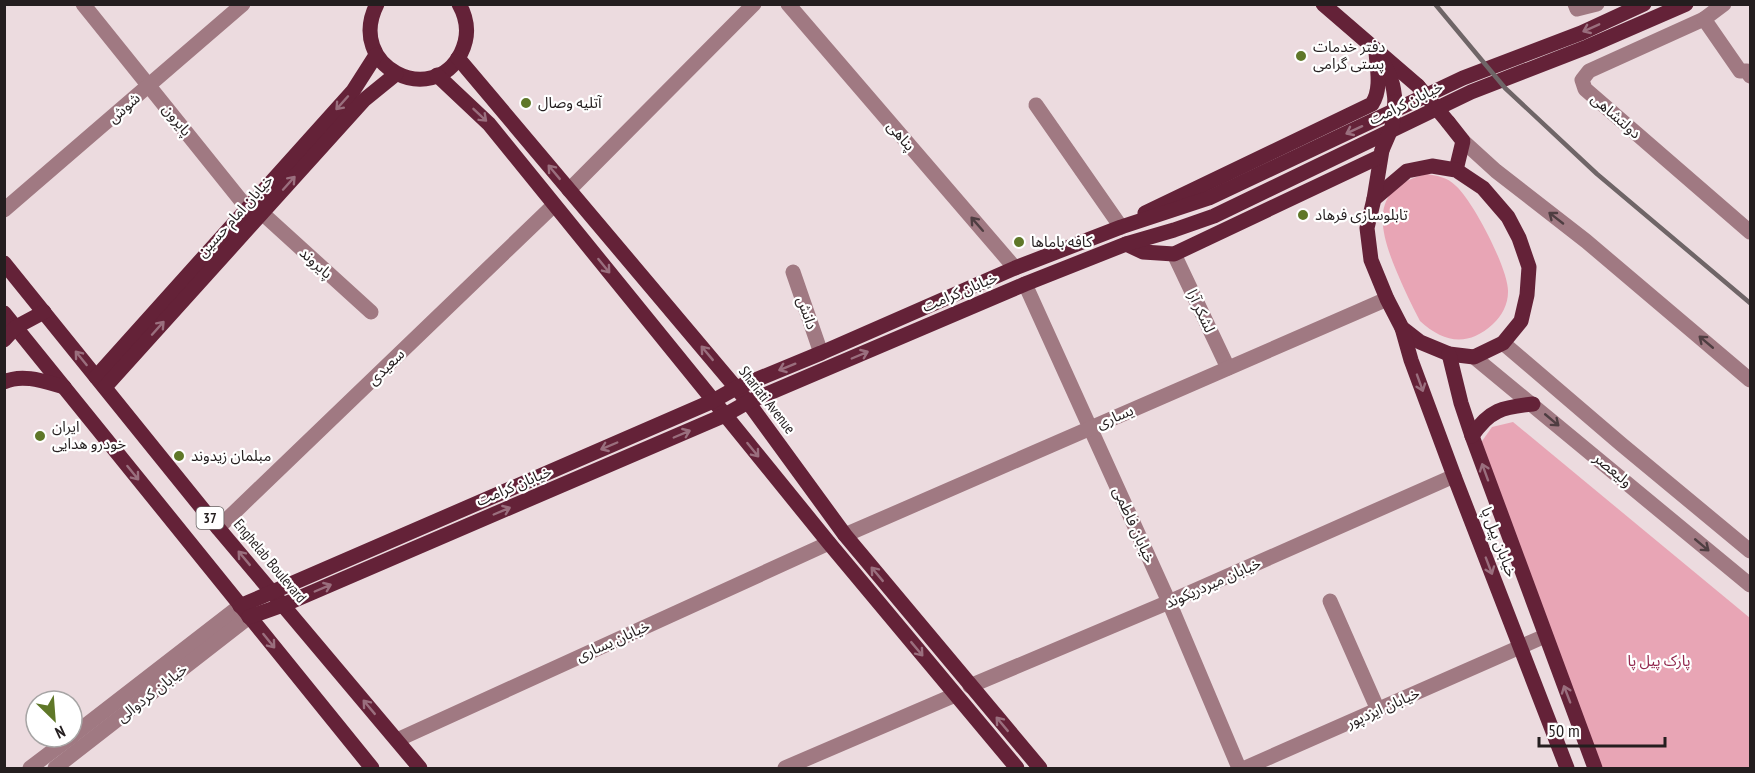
<svg xmlns="http://www.w3.org/2000/svg" width="1755" height="773" font-family="'PT Sans Narrow','Noto Sans Arabic',sans-serif">
<rect width="100%" height="100%" fill="#ecdbdf"/>
<!-- green -->
<g fill="#e8a5b5">
<path d="M1427,174C1438,176 1447,177 1456,186C1473,201 1509,270 1508,292C1508,304 1502,316 1493,324C1468,347 1444,343 1420,321C1411,304 1403,287 1396,270C1378,227 1370,187 1427,174Z"/>
<path d="M1513,422L1750,618V768H1602L1480,444L1492,427Z"/>
</g>
<g fill="none" stroke-linecap="round" stroke-linejoin="round">
<!-- minor -->
<g stroke="#a07982" stroke-width="15">
<path d="M83,4L247,208"/>
<path d="M788,4L1015,268"/>
<path d="M1575,4L1577,9L1597,4"/>
<path d="M1724,4L1704,19L1589,71L1582,80L1585,89L1750,232"/>
<path d="M1704,19L1740,71H1747L1750,76"/>
<path d="M1036,105L1121,227"/>
<path d="M1463,141L1496,171L1586,241L1750,380"/>
<path d="M569,190L754,4"/>
<path d="M4,210L243,4"/>
<path d="M262,213L371,312"/>
<path d="M1174,254L1228,368"/>
<path d="M793,272L821,353"/>
<path d="M1025,284L1169,602L1239,768"/>
<path d="M1503,343L1621,444L1750,551"/>
<path d="M1474,357L1750,585"/>
<path d="M218,528L554,205"/>
<path d="M845,535L1387,299"/>
<path d="M1330,601L1378,710"/>
<path d="M970,686L1169,602L1454,476"/>
<path d="M72,736L240,606"/>
<path d="M397,740L829,543"/>
<path d="M30,768L71,737"/>
<path d="M55,768L249,617"/>
<path d="M785,768L955,695"/>
<path d="M1245,768L1545,636"/>
</g>
<!-- major -->
<g stroke="#642238" stroke-width="15">
<path d="M377,4C345,67 433,109 461,53C469,37 468,20 459,4"/>
<path d="M1323,4L1418,86"/>
<path d="M458,58L748,402L845,535L1040,768"/>
<path d="M1381,59C1390,74 1394,84 1395,102"/>
<path d="M437,75L489,124L829,543L1017,768"/>
<path d="M1448,122L1463,141L1456,170"/>
<path d="M1432,166L1456,170L1483,188L1508,217L1519,238L1529,267L1527,295L1521,321L1503,343L1474,357L1449,354L1420,342L1402,328L1387,299L1371,260L1367,228L1374,199L1407,171Z"/>
<path d="M1374,199L1382,150"/>
<path d="M1145,213L1372,104C1382,89 1377,68 1376,52"/>
<path d="M1126,244L1143,252L1174,254L1379,157"/>
<path d="M4,263L218,528L420,768"/>
<path d="M4,313L372,768"/>
<path d="M1402,328L1411,360L1454,476L1567,768"/>
<path d="M4,340L16,327L44,312"/>
<path d="M1449,354L1461,403L1472,436L1595,768"/>
<path d="M96,377L353,91L376,55"/>
<path d="M4,382C23,373 46,382 64,387"/>
<path d="M105,387L364,100L396,74"/>
<path d="M1472,436C1489,410 1503,407 1533,404"/>
<path d="M240,606L713,401L736,388L821,353L1015,268L1121,227L1209,198L1463,78L1581,33L1644,4"/>
<path d="M249,617L283,605L725,415L748,402L1025,284L1126,244L1174,230L1214,216L1471,92L1587,47L1686,4"/>
</g>
<!-- rail -->
<path stroke="#6f6567" stroke-width="4.5" d="M1435,4L1505,88L1597,174L1750,303"/>
<!-- major-bridge -->
<g stroke="#642238" stroke-width="15">
<path d="M1418,86L1448,122"/>
<path d="M1382,150L1392,127L1395,102"/>
</g>
</g>
<!-- one-way arrows -->
<defs><path id="oneway-shaft" d="M-6 0H5M1.5-3L5.5 0L1.5 3" fill="none" stroke-width="1.6" stroke-linecap="round" stroke-linejoin="round" transform="scale(1.5)"/></defs>
<g stroke="#9a6f7e">
<use href="#oneway-shaft" transform="translate(1591 28) rotate(156)"/>
<use href="#oneway-shaft" transform="translate(342 103) rotate(132)"/>
<use href="#oneway-shaft" transform="translate(480 115) rotate(43)"/>
<use href="#oneway-shaft" transform="translate(1354 130) rotate(155)"/>
<use href="#oneway-shaft" transform="translate(554 172) rotate(-130)"/>
<use href="#oneway-shaft" transform="translate(289 183) rotate(-48)"/>
<use href="#oneway-shaft" transform="translate(604 266) rotate(51)"/>
<use href="#oneway-shaft" transform="translate(158 328) rotate(-48)"/>
<use href="#oneway-shaft" transform="translate(707 353) rotate(-130)"/>
<use href="#oneway-shaft" transform="translate(860 355) rotate(-23)"/>
<use href="#oneway-shaft" transform="translate(81 358) rotate(-129)"/>
<use href="#oneway-shaft" transform="translate(787 367) rotate(158)"/>
<use href="#oneway-shaft" transform="translate(1420 383) rotate(70)"/>
<use href="#oneway-shaft" transform="translate(682 434) rotate(-23)"/>
<use href="#oneway-shaft" transform="translate(609 446) rotate(157)"/>
<use href="#oneway-shaft" transform="translate(753 450) rotate(51)"/>
<use href="#oneway-shaft" transform="translate(1485 472) rotate(-110)"/>
<use href="#oneway-shaft" transform="translate(133 473) rotate(51)"/>
<use href="#oneway-shaft" transform="translate(502 511) rotate(-23)"/>
<use href="#oneway-shaft" transform="translate(244 558) rotate(-130)"/>
<use href="#oneway-shaft" transform="translate(1489 566) rotate(69)"/>
<use href="#oneway-shaft" transform="translate(877 574) rotate(-130)"/>
<use href="#oneway-shaft" transform="translate(323 588) rotate(-23)"/>
<use href="#oneway-shaft" transform="translate(269 641) rotate(51)"/>
<use href="#oneway-shaft" transform="translate(917 649) rotate(50)"/>
<use href="#oneway-shaft" transform="translate(1567 694) rotate(-111)"/>
<use href="#oneway-shaft" transform="translate(369 707) rotate(-130)"/>
<use href="#oneway-shaft" transform="translate(1002 724) rotate(-130)"/>
</g>
<g stroke="#4f3e42">
<use href="#oneway-shaft" transform="translate(1556 218) rotate(-142)"/>
<use href="#oneway-shaft" transform="translate(977 224) rotate(-131)"/>
<use href="#oneway-shaft" transform="translate(1706 342) rotate(-140)"/>
<use href="#oneway-shaft" transform="translate(1552 420) rotate(40)"/>
<use href="#oneway-shaft" transform="translate(1702 545) rotate(40)"/>
</g>
<!-- markers -->
<g fill="#5f7728" stroke="#fff" stroke-width="2">
<circle cx="1301" cy="56" r="6"/>
<circle cx="526" cy="103" r="6"/>
<circle cx="1303" cy="215" r="6"/>
<circle cx="1019" cy="242" r="6"/>
<circle cx="40" cy="436" r="6"/>
<circle cx="179" cy="456" r="6"/>
</g>
<g text-anchor="middle" stroke-width="4.5" stroke-linejoin="round" paint-order="stroke">
<!-- shield labels -->
<rect fill="#fff" stroke="#666262" stroke-width="1.5" x="196.5" y="507" width="27" height="22" rx="4.5"/>
<g font-size="14" font-weight="bold" fill="#241e1f">
<text x="210" y="523">37</text>
</g>
<!-- poi labels -->
<g font-size="15" fill="#241e1f" stroke="#fff" text-anchor="start">
<text x="1313" y="52">دفتر خدمات<tspan x="1313" dy="17">پستی گرامی</tspan></text>
<text x="538" y="108">آتلیه وصال</text>
<text x="1315" y="220">تابلوسازی فرهاد</text>
<text x="1031" y="247">کافه باماها</text>
<text x="52" y="432">ایران<tspan x="52" dy="17">خودرو هدایی</tspan></text>
<text x="191" y="461">مبلمان زیدوند</text>
</g>
<!-- street labels -->
<g font-size="15" fill="#241e1f" stroke="#fff">
<text transform="translate(1406 103) rotate(-26)" y="5">خیابان کرامت</text>
<text transform="translate(124 108) rotate(-41)" y="5">شوش</text>
<text transform="translate(1616 116) rotate(41)" y="5">دولتشاهی</text>
<text transform="translate(177 120) rotate(51)" y="5">پایرون</text>
<text transform="translate(901 136) rotate(49)" y="5">پناهی</text>
<text transform="translate(235 216) rotate(-48)" y="5">خیابان امام حسین</text>
<text transform="translate(316 263) rotate(42)" y="5">پایروند</text>
<text transform="translate(960 292) rotate(-23)" y="5">خیابان کرامت</text>
<text transform="translate(1201 311) rotate(65)" y="5">لشکر آرا</text>
<text transform="translate(807 313) rotate(71)" y="5">دانش</text>
<text transform="translate(386 367) rotate(-44)" y="5">سعیدی</text>
<text transform="translate(767 400) rotate(52)" y="5">Shariati Avenue</text>
<text transform="translate(1115 417) rotate(-23)" y="5">یساری</text>
<text transform="translate(1613 470) rotate(40)" y="5">ولیعصر</text>
<text transform="translate(514 486) rotate(-23)" y="5">خیابان کرامت</text>
<text transform="translate(1134 525) rotate(66)" y="5">خیابان فاطمی</text>
<text transform="translate(1499 542) rotate(69)" y="5">خیابان پیل پا</text>
<text transform="translate(270 561) rotate(50)" y="5">Enghelab Boulevard</text>
<text transform="translate(1213 583) rotate(-24)" y="5">خیابان میردریکوند</text>
<text transform="translate(613 641) rotate(-24)" y="5">خیابان یساری</text>
<text transform="translate(152 693) rotate(-38)" y="5">خیابان کردوالی</text>
<text transform="translate(1383 708) rotate(-24)" y="5">خیابان ایزدپور</text>
</g>
<!-- park labels -->
<g font-size="15" fill="#91274d" stroke="#fff">
<text x="1659" y="666">پارک پیل پا</text>
</g>
</g>
<!-- border -->
<rect width="1755" height="773" fill="none" stroke="#241e1f" stroke-width="12"/>
<!-- north arrow -->
<g transform="translate(54 719) rotate(155)"><circle r="28" fill="#ffffff" stroke="#a7a5a5" stroke-width="1.5"/>
<path d="M0-4.5L10 22L0 15L-10 22Z" fill="#5f7728"/>
<text y="-9" font-size="16" font-weight="bold" text-anchor="middle" fill="#241e1f">N</text>
</g>
<!-- scale -->
<path d="M1539 737v9h126v-9" fill="none" stroke="#241e1f" stroke-width="3"/>
<text x="1548" y="737" font-size="18" fill="#241e1f" stroke="#ffffff" stroke-width="4.5" paint-order="stroke">50 m</text>
</svg>
